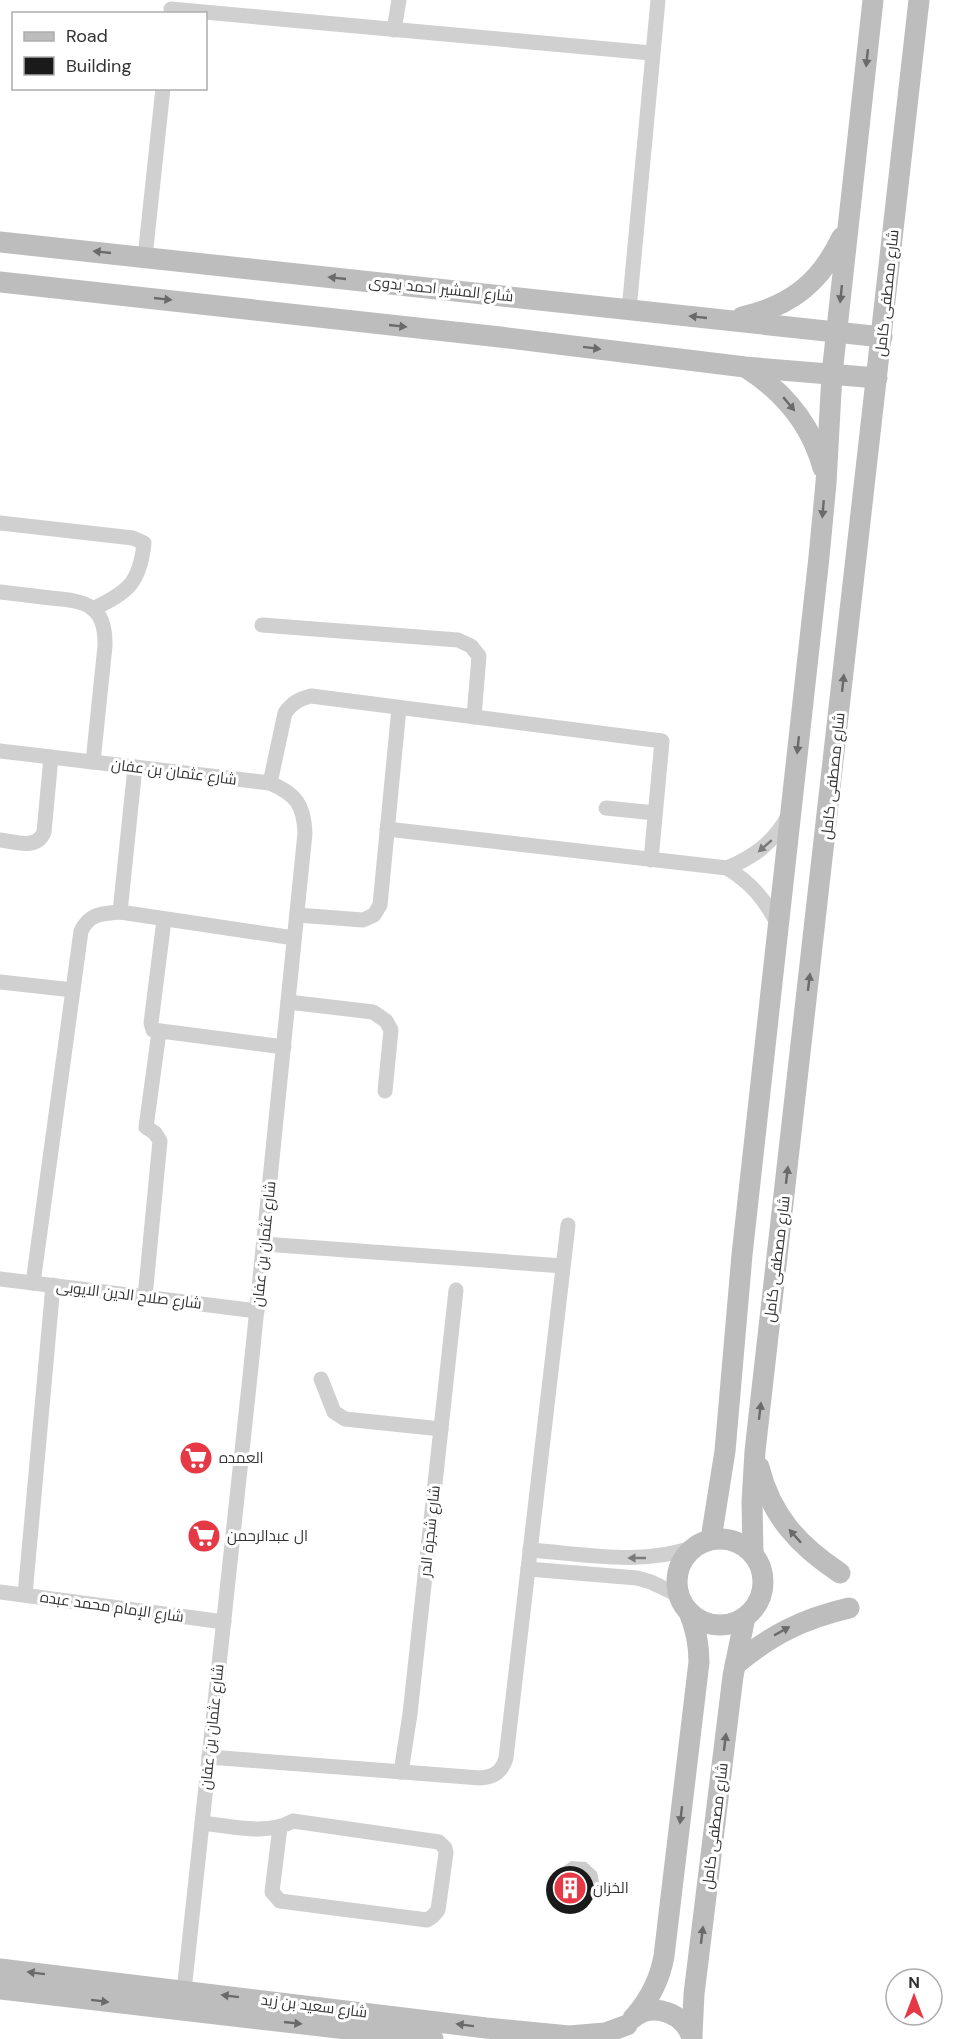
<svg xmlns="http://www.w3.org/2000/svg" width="956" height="2039" font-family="'DM Sans',Cairo,sans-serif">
<rect width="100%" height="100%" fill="#fff"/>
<!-- shadow -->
<path fill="#0003" d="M571,1861L586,1862L597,1872L600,1886L593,1900L586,1907L580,1911L565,1912L552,1904L547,1890L548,1883L555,1873Z"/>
<!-- building -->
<circle fill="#1a1a1a" cx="570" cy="1890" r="24"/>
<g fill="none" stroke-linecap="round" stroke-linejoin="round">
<!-- street -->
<g stroke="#d0d0d0" stroke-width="15">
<path d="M171,9L651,53"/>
<path d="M394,30L399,0"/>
<path d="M145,257L163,88"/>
<path d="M629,310L658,0"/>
<path d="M0,523L133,538L144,543C140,583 128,592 93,609"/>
<path d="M0,592C17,594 34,596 51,598C86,601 106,605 105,646L93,762"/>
<path d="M262,625L458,640L471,646L479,656L474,717"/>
<path d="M0,751L270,783C296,794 304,805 305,833L251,1367L184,1991"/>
<path d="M270,783L285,713C292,703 299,699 311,696L662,741L651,860"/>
<path d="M606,808L655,813"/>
<path d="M387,829L727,868C751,883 765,899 778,925"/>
<path d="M0,840C16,842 37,850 44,832L51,757"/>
<path d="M727,868C754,857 774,842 788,816"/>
<path d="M120,912L135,767"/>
<path d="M297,915L363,920L374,915L380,905L399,708"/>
<path d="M164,920L151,1023L153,1030L284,1047"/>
<path d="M0,982L73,990"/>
<path d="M288,1002L373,1012L386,1021L391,1030L385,1091"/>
<path d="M264,1244L563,1266"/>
<path d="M0,1279L257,1311"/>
<path d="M33,1283L81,931C90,913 101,914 120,912L294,938"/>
<path d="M145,1297L160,1141L155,1133L146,1127L159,1032"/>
<path d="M321,1379L334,1412L345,1419L441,1429"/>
<path d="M530,1550C585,1554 642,1566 694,1547"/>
<path d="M528,1569L637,1578L651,1582L678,1595"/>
<path d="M0,1592L224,1622"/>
<path d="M25,1595L53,1285"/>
<path d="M209,1757L480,1778C494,1777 502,1772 506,1758L568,1225"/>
<path d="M401,1772L410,1714L456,1290"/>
<path d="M202,1823C232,1826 266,1836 293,1821L439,1842L445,1848L446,1853L438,1910L433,1916L427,1920L280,1901L272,1892L280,1827"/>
</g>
<!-- secondary -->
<g stroke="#bdbdbd" stroke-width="21">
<path d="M0,242L882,337"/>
<path d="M0,282L500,337L745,367L877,378"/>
<path d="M742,317C791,306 821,282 842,237"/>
<path d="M748,369C785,393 811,424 823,468"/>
<path d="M759,1467C771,1516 799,1546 840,1573"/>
<circle cx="720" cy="1582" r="43"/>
<path d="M711,1539L725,1451L742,1255L819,557L826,483L832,374L873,0"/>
<path d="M753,1553L752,1502L755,1451L919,0"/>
<path d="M735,1665C771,1635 802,1619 849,1608"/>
<path d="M0,1969L486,2028L569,2036L605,2033L627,2025"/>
<path d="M0,1989L433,2039"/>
<path d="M636,2015C651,1997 660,1979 664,1956L699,1662C699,1644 696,1629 689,1612"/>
<path d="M633,2018C653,2001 687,2014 692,2039"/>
<path d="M692,2035L694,1994L733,1676L745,1617"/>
</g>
</g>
<!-- one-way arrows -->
<defs><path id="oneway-solid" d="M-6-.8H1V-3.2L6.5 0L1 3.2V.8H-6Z" transform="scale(1.5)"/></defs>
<g fill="#6a6a6a">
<use href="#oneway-solid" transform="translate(867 58) rotate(96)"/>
<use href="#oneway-solid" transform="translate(102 252) rotate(-174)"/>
<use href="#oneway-solid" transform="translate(337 278) rotate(-174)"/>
<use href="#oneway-solid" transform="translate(841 294) rotate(96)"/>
<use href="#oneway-solid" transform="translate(163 299) rotate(6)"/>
<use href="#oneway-solid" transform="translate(698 317) rotate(-174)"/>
<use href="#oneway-solid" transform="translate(398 326) rotate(6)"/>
<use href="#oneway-solid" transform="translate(592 348) rotate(7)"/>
<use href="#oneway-solid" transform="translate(789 404) rotate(50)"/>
<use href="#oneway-solid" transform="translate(823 509) rotate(95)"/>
<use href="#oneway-solid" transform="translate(843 683) rotate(-84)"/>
<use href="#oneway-solid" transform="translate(798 745) rotate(96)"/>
<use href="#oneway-solid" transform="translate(809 982) rotate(-83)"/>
<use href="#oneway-solid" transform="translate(787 1175) rotate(-83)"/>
<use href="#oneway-solid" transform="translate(760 1411) rotate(-83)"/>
<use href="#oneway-solid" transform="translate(795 1536) rotate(-132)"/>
<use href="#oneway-solid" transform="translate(782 1631) rotate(-29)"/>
<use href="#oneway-solid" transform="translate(725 1742) rotate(-83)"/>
<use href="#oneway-solid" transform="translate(681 1815) rotate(97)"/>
<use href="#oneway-solid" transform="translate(702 1935) rotate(-83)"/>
<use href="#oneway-solid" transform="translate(36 1973) rotate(-173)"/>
<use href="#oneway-solid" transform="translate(230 1996) rotate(-173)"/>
<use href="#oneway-solid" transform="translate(100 2001) rotate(7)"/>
<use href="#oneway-solid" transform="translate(293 2023) rotate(6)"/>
<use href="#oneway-solid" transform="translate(465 2025) rotate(-173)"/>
</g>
<g fill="#7a7a7a">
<use href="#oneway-solid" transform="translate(765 846) rotate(139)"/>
<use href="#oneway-solid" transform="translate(637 1558) rotate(-180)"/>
</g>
<!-- icons -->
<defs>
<g id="supermarket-disc" transform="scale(1.725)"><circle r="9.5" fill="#e63946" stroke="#fff"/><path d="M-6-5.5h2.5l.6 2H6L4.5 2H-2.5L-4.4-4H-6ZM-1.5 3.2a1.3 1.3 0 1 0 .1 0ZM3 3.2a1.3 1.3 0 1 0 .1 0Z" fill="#fff"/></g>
<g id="building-disc" transform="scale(1.725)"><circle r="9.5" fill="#e63946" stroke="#fff"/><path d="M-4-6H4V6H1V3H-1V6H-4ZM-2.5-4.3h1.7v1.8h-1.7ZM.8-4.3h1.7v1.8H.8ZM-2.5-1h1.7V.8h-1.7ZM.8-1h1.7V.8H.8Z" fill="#fff"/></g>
</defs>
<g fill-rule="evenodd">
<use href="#supermarket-disc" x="196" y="1458"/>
<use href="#supermarket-disc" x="204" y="1536"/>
<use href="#building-disc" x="570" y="1888"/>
</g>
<g text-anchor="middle" stroke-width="6" stroke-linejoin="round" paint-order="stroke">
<!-- street labels -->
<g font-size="15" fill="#333" stroke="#fff">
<text transform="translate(441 289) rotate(6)" y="5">شارع المشير احمد بدوى</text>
<text transform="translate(887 293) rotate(-84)" y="5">شارع مصطفى كامل</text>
<text transform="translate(174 772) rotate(7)" y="5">شارع عثمان بن عفان</text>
<text transform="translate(833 776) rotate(-84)" y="5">شارع مصطفى كامل</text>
<text transform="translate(264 1244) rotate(-84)" y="5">شارع عثمان بن عفان</text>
<text transform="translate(777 1259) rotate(-83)" y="5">شارع مصطفى كامل</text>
<text transform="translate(129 1295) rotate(7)" y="5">شارع صلاح الدين الايوبى</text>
<text transform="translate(430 1531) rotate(-84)" y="5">شارع شجرة الدر</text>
<text transform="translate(112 1607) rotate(8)" y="5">شارع الإمام محمد عبده</text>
<text transform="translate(212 1727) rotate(-84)" y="5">شارع عثمان بن عفان</text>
<text transform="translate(715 1826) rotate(-83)" y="5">شارع مصطفى كامل</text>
<text transform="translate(314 2006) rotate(7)" y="5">شارع سعيد بن زيد</text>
</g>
<!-- poi labels -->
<g font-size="15" fill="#333" stroke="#fff" text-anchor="start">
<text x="219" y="1463">العمده</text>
<text x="227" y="1541">ال عبدالرحمن</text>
<text x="593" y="1893">الخزان</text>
</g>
</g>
<!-- legend -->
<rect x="12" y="12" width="195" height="78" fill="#ffffff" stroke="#adadad" stroke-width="1.5"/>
<rect x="24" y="32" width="30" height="9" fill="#bdbdbd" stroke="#adadad" stroke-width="1.5"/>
<text x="66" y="42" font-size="18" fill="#333333">Road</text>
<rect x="24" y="57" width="30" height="18" fill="#1a1a1a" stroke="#adadad" stroke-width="1.5"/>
<text x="66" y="72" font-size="18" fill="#333333">Building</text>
<!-- north arrow -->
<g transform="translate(914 1997)"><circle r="28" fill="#ffffff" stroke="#adadad" stroke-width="1.5"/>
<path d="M0-4.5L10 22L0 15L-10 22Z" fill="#e63946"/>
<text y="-9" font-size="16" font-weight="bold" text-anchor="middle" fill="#333333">N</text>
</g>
</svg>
